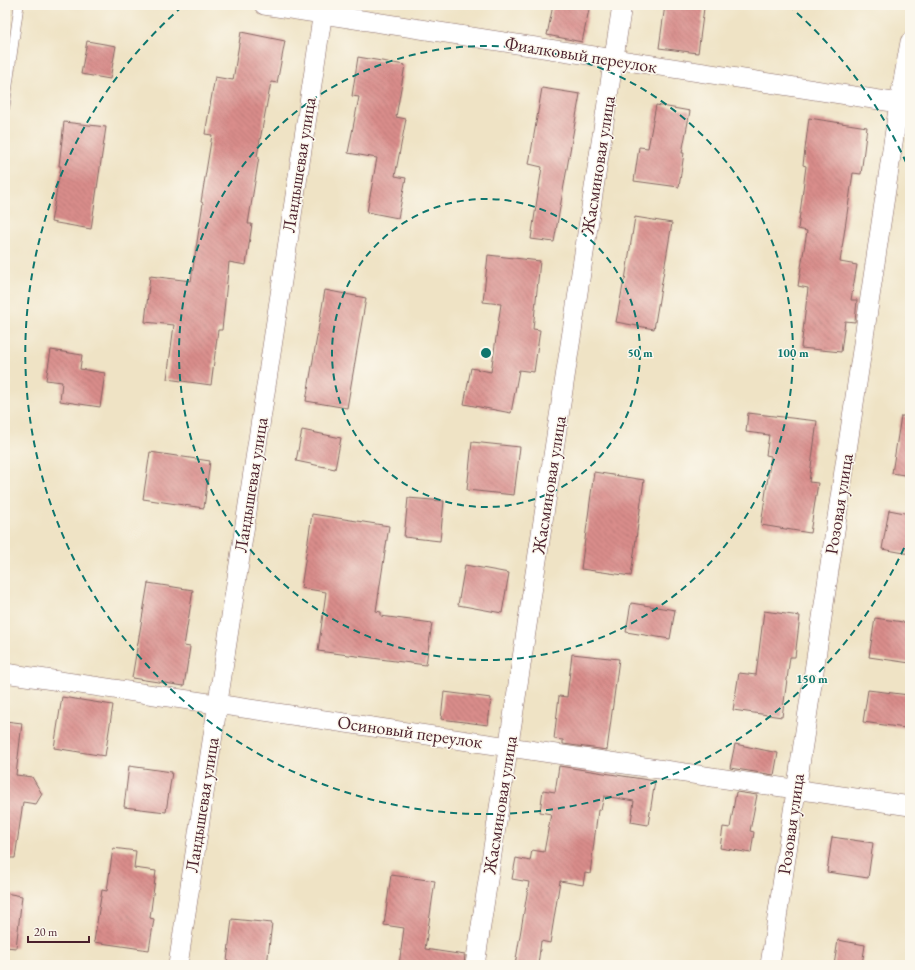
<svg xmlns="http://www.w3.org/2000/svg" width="915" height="970" font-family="'EB Garamond',serif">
<defs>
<pattern id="building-back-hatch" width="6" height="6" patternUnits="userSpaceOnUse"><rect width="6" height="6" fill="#d98d8b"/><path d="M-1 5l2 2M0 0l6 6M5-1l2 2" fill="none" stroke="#b27372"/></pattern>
</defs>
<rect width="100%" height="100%" fill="#fbf7ec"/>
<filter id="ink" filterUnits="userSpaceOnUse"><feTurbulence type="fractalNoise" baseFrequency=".025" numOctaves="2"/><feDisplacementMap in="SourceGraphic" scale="8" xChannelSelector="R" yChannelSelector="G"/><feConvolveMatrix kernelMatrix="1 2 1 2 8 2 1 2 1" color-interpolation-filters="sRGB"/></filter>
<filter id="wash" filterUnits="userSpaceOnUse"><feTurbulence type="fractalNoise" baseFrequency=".012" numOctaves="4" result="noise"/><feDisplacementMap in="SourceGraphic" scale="16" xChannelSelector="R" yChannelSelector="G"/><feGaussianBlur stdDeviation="0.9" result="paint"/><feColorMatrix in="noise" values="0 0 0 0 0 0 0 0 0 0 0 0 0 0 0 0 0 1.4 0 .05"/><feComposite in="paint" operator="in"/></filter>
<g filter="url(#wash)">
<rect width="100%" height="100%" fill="#efe3c5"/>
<g id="blocks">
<!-- building -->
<g fill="url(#building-back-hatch)">
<path d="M553,5H590L582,42L547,35Z"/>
<path d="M665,5L704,8L698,53L659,48Z"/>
<path d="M241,32L285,41L277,83L271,82L257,156L259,157L248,224H252L246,265L229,262L222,330H218L211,385L167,379L174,325L145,322L150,276L191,281L203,203L201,202L212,135L205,134L215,77L233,80Z"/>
<path d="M87,41L116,46L110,79L81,74Z"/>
<path d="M358,57L405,65L396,117L406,119L395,176L406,178L398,218L367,212L377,158L348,153L359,97L352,96Z"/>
<path d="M542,88L580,94L554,242L531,239L542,167L529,164Z"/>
<path d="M656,105L690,111L682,153H684L679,187L634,181L639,147L648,148Z"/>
<path d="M809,118L867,127L861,174L853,173L840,262L857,265L851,300H857L855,322L845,321L841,352L801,348L808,288L798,286L807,231L798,229L806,166L803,165Z"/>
<path d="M64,122L106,127L91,229L51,222L61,166H59Z"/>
<path d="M635,217L672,223L654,329L616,322L624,280H625Z"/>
<path d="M488,255L540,261L533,329L540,330L534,372L519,370L511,413L464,404L471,368L491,372L501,304L483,302Z"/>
<path d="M325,290L366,298L347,408L306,401Z"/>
<path d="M51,350L82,355L80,369L105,373L100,407L60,401L62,382L46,380Z"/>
<path d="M748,413L817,421L809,482L818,483L810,533L761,525L771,456L766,455L769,435L746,432Z"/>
<path d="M901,416H910V476L892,473Z"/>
<path d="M302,430L341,438L335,469L296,461Z"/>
<path d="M472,442L520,447L514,495L467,490Z"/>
<path d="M150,452L210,461L204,508L143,499Z"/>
<path d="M594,472L644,480L631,576L581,569Z"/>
<path d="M408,498L444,501L440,541L404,537Z"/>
<path d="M889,510L910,514V554L882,549Z"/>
<path d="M312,514L389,526L376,611L381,612V616L432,623L426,665L318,651L326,592L301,588Z"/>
<path d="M465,565L509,573L502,613L458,605Z"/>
<path d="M148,583L193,590L184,646L190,647L184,686L132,678Z"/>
<path d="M631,603L675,610L670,639L626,632Z"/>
<path d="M764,611L800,616L795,657H790L782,717L733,710L739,673L756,675Z"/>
<path d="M875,618L910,623V663L869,657Z"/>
<path d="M572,654L619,659L607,750L563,744V740L554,739L559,696L567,697Z"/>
<path d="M868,690L909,695L905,728L863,722Z"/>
<path d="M444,692L491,698L488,725L441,719Z"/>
<path d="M62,697L113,705L105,756L54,748Z"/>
<path d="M5,721L22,723L16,775L32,777L42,794L36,804L23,802L15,858H5Z"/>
<path d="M735,744L778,753L774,775L730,768Z"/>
<path d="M129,766L172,772L166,812L124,807Z"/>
<path d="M559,766L655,781L648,825L631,822L634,801L604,796L601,810H598L590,874L585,873L583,885L560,881L550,943L541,941L538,965H515L529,882L512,879L516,858L530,861L532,850L544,852L551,814L540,812L543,790L555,792Z"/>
<path d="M736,792L757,795L750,831L754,832L751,853L720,848L723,827L730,828Z"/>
<path d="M832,837L873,843L868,878L827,872Z"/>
<path d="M113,848L136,851L134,868L156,871L150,918L154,919L149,950L94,942L102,890L107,891Z"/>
<path d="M391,875L435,881L425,949L465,955L464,965H399L404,928L384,925Z"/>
<path d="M5,893L22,896L16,948L5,947Z"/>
<path d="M232,919L272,923L267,965L227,961Z"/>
<path d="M838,940L865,945L862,965H834Z"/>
</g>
</g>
</g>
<g filter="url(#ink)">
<use href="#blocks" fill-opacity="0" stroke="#846461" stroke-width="1"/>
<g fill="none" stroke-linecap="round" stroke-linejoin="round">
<!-- service casing -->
<g stroke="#846461" stroke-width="10">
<path id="service" d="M5,107L19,5"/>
</g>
<!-- minor casing -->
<g stroke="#846461" stroke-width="20">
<g id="minor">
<path d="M264,5L899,103"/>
<path d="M5,673L910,806"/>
<path d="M178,965L324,5"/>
<path d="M475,965L622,5"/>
<path d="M770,965L899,103L910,42"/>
</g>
</g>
<!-- service -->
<use href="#service" stroke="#fff" stroke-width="9"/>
<!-- minor -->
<use href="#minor" stroke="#fff" stroke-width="19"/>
</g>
</g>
<!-- distance rings -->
<g fill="none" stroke="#0f766e" stroke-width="2" stroke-dasharray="7 5">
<circle cx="486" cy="353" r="154"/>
<circle cx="486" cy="353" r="307"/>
<path d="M909 537A461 461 0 1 1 184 5M788 5A461 461 0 0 1 909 169"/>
</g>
<g text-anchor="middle" stroke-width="3" stroke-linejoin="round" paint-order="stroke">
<!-- street labels -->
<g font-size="18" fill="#4a1f2b" stroke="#fbf7ec">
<text transform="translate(581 55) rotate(9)" y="6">Фиалковый переулок</text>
<text transform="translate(299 165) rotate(-81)" y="6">Ландышевая улица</text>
<text transform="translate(598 165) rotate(-81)" y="6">Жасминовая улица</text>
<text transform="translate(251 485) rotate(-81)" y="6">Ландышевая улица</text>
<text transform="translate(549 485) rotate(-81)" y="6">Жасминовая улица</text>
<text transform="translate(839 504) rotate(-81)" y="6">Розовая улица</text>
<text transform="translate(410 732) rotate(8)" y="6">Осиновый переулок</text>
<text transform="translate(202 805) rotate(-81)" y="6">Ландышевая улица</text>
<text transform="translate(500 805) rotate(-81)" y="6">Жасминовая улица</text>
<text transform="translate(791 824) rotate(-82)" y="6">Розовая улица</text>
</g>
</g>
<circle cx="486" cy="353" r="6" fill="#0f766e" stroke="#fbf7ec" stroke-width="2"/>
<g font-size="12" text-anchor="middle" font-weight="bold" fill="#0f766e" stroke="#fbf7ec" stroke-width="3" stroke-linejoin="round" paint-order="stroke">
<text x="640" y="357">50 m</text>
<text x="793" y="357">100 m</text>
<text x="812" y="683">150 m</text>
</g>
<!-- margin -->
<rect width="915" height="970" fill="none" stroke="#fbf7ec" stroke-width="20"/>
<!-- scale -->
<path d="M28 936v6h61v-6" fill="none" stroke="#4a1f2b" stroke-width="2"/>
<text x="34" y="936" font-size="12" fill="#4a1f2b" stroke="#fbf7ec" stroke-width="3" paint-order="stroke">20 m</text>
</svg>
